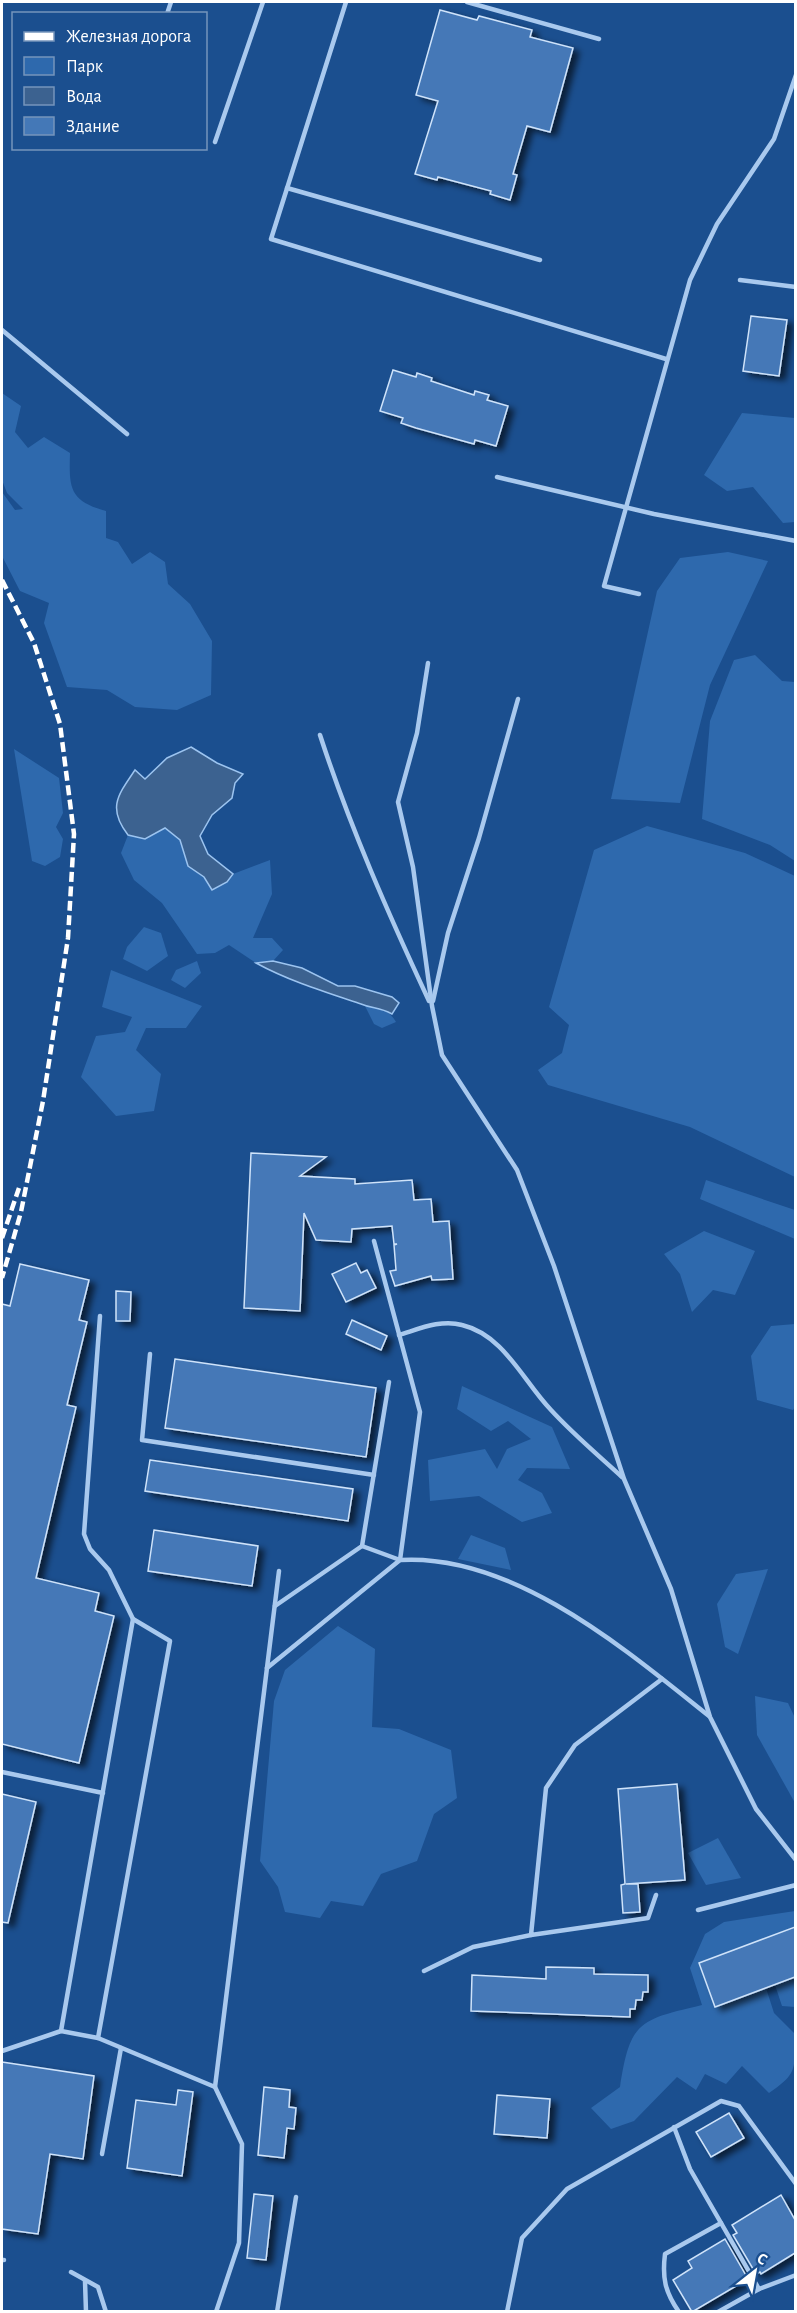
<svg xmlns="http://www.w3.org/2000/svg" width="797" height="2313" font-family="'Alegreya Sans',sans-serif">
<defs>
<filter id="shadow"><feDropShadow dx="6" dy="4" stdDeviation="3" flood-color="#0009"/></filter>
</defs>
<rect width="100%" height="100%" fill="#1b4f8f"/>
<!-- green -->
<g fill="#2e69ad">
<path d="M2,393L21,406L15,432L28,448L44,437L70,453C69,488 69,501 106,511V538L118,542L132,564L150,552L165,562L168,584L190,604L212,641L211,695L177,710L135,707L107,690L67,687L44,623L49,603L20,591L2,556V492L15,510L23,509L7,493L2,480Z"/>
<path d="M742,413L795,418V522L783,523L753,487L727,491L704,475Z"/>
<path d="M728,552L768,561L710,685L680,803L611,799L657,591L680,558Z"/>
<path d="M755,655L782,681L795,682V861L770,845L702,819L710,721L734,660Z"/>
<path d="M14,749L59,778L63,813L56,827L63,839L60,857L45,866L32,861Z"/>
<path d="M647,826L745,853L795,876V1177L690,1127L548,1085L538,1070L562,1053L569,1025L549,1007L594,850Z"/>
<path d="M165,828L180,840L188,866L204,877L227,882L233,874L270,860L272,894L253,938H272L283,950L273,961L256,963L229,945L215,953L197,954L162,903L134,880L121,853L128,835L145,839Z"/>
<path d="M144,927L161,933L168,956L147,971L123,959L127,947Z"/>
<path d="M197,961L201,973L185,988L171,980L176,970Z"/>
<path d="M111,970L202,1006L186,1028H146L136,1050L161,1074L154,1111L116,1116L81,1077L96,1036L125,1032L132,1017L102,1007Z"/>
<path d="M365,1006C379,1006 389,1010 396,1022L382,1028L374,1024Z"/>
<path d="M706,1180L795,1210V1239L700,1199Z"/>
<path d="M704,1231L755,1251L735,1295L713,1290L692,1312L680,1274L664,1254Z"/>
<path d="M795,1324L796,1405L793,1410L757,1400L751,1356L771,1326Z"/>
<path d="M462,1386L552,1427L570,1469L527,1468L518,1480L542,1493L552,1513L522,1522L479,1496L430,1501L428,1460L485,1449L497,1469L507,1449L531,1439L508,1421L491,1431L457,1409Z"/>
<path d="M471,1535L505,1548L511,1570L458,1559Z"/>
<path d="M768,1569L738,1654L725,1647L717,1604L736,1574Z"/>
<path d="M338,1626L375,1649L372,1727L399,1729L451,1750L457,1798L434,1814L417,1861L381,1874L363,1906L331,1901L320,1918L285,1912L278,1887L260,1861L274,1701L285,1670Z"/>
<path d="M755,1696L788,1703L795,1718V1803L757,1735Z"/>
<path d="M718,1838L741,1878L706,1885L688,1853Z"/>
<path d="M795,1911V1927L699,1963L715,2006L766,1988L774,2013L795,2034C795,2070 797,2074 769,2093L742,2066L726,2084L705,2074L696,2090L677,2077L634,2121L611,2129L591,2108L620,2087C630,2021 639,2020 702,2005L690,1968L705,1934L724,1922Z"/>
<path d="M795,1977V2007L782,2006L775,1985Z"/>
</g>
<!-- water -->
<g fill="#3c6290" stroke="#9cc4f0" stroke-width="1.5">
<path d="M191,747L217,763L243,774L235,783L232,798L212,815L200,836L208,854L233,874L227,882L212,890L204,877L188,866L180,840L165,828L145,839L128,835C107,808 118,795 135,770L145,779L167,758Z"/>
<path d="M273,961L302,968L338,986H355L392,997L399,1003L392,1014C379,1007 373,1009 361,1004C325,992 289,981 256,963Z"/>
</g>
<!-- building -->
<g fill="#4478b7" stroke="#cfe3fa" stroke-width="1.5" filter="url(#shadow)">
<path d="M440,10L477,20L479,16L532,30L530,37L573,48L550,132L527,126L513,174L517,175L510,200L490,194L491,191L438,177L437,180L415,174L438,101L416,95Z"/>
<path d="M751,316L787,320L779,376L743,371Z"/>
<path d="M393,370L416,377L417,373L432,378L431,381L474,395L475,391L489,395L487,400L508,406L496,446L475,440L474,444L416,428L401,423L403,418L380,411Z"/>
<path d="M251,1153L326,1157L300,1176L355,1179V1184L412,1180L414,1200L431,1199L433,1222L449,1221L453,1279L432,1280L431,1276L395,1286L390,1271L396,1270L394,1245L397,1244H394L392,1226L352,1229L351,1242L316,1240L304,1213L300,1311L244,1308Z"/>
<path d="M356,1263L361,1273L367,1270L376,1288L346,1302L332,1274Z"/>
<path d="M20,1264L89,1280L79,1320L87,1322L67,1405L76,1407L36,1578L99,1593L95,1611L114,1616L79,1763L2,1744V1304L10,1306Z"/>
<path d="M116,1291L131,1292L130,1321H116Z"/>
<path d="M352,1320L387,1336L381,1350L346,1334Z"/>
<path d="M175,1359L376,1388L366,1457L165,1428Z"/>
<path d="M150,1460L353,1489L348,1521L145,1491Z"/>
<path d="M154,1530L258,1546L252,1586L148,1571Z"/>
<path d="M677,1784L685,1880L626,1884H638L640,1912L623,1913L621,1885L625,1884L618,1789Z"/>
<path d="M2,1794L36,1802L8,1923L2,1922Z"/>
<path d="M795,1927V1977L715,2007L699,1963Z"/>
<path d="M546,1967L594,1968V1974L648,1975V1992H643L642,2000H636L635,2009H630V2017L471,2011L472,1975L546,1979Z"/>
<path d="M2,2062L94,2076L83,2159L50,2154L38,2234L2,2229Z"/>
<path d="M264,2087L290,2090L289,2107L296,2108L294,2129L287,2128L284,2158L258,2155Z"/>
<path d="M178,2090L193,2092L182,2176L127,2168L136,2100L176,2105Z"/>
<path d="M497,2095L550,2099L547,2138L494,2134Z"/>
<path d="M729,2113L744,2138L711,2157L696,2132Z"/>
<path d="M254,2194L273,2196L266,2260L247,2258Z"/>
<path d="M781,2195L795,2220V2253L761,2274L760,2272L756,2274L733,2235L737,2233L732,2225Z"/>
<path d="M725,2239L748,2279L692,2312L673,2280L692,2268L688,2261Z"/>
</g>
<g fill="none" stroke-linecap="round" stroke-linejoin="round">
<!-- lane -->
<g stroke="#a9c9ee" stroke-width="4.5">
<path d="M346,2L271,239L666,359"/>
<path d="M467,2L599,39"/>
<path d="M167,14L171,2"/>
<path d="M215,142L263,2"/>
<path d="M287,188L540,260"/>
<path d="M740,280L796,287"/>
<path d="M2,330L127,434"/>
<path d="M497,477L654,514L796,541"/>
<path d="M639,594L604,586L690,280L717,224L774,139L796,75"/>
<path d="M428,663L417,733L398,802L413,867L432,1006L442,1055L517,1170L554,1266L624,1479L671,1589L710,1717L756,1809L796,1860"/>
<path d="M320,735C350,827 388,913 429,1001"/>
<path d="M433,1001L448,933L479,838L518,699"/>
<path d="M399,1335C419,1329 441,1319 462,1325C504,1335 523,1381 551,1410C573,1434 598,1455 622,1477"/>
<path d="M150,1354L142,1440L374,1475"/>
<path d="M362,1546L400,1560L420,1412L374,1241"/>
<path d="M275,1606L362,1546L389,1382"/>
<path d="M267,1668L400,1560C513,1553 626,1650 709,1716"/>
<path d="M2,1772L103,1793"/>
<path d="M656,1895L648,1918L531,1935L546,1788L575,1745L662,1679"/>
<path d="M698,1910L796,1885"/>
<path d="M424,1971L473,1947L531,1935"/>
<path d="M61,2031L133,1619L109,1570L90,1549L84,1534L100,1316"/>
<path d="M98,2038L170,1641L133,1619"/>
<path d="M2,2051L61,2031L98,2038L215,2087"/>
<path d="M674,2127L690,2169L759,2289"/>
<path d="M102,2154L121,2048"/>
<path d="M2,2260H4"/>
<path d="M71,2272L98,2287L106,2312"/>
<path d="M85,2281L86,2312"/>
<path d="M216,2312L239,2243L242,2144L215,2087L279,1571"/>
<path d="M277,2312L296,2197"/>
<path d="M507,2312L522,2238L567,2189L721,2101L739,2106L796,2184"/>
<path d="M679,2312C665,2292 662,2278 665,2254L721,2223"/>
<path d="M718,2312L759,2289L796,2275"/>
</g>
<!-- rail -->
<g stroke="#fff" stroke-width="4.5" stroke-dasharray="10 4.5" stroke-linecap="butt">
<path d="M2,580L34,643L60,724L74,834L68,938L43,1101L21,1212L2,1278"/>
<path d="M2,1238L19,1188"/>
</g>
</g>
<!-- border -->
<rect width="797" height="2313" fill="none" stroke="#ffffff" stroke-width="6"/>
<!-- legend -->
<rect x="12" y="12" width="195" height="138" fill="#1b4f8f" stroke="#7695bc" stroke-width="1.5"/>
<rect x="24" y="32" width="30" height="9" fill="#ffffff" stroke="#7695bc" stroke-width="1.5"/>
<text x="66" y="42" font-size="18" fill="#ffffff">Железная дорога</text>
<rect x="24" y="57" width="30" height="18" fill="#2e69ad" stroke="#7695bc" stroke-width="1.5"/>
<text x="66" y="72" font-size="18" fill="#ffffff">Парк</text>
<rect x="24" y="87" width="30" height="18" fill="#3c6290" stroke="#7695bc" stroke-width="1.5"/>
<text x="66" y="102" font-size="18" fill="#ffffff">Вода</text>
<rect x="24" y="117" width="30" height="18" fill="#4478b7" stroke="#7695bc" stroke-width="1.5"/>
<text x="66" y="132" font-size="18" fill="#ffffff">Здание</text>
<!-- north arrow -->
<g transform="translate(755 2271) rotate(31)" stroke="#1b4f8f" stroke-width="4.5" paint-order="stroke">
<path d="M0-4.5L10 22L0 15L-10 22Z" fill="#ffffff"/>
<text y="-9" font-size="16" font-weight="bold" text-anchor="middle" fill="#ffffff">С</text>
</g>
</svg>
